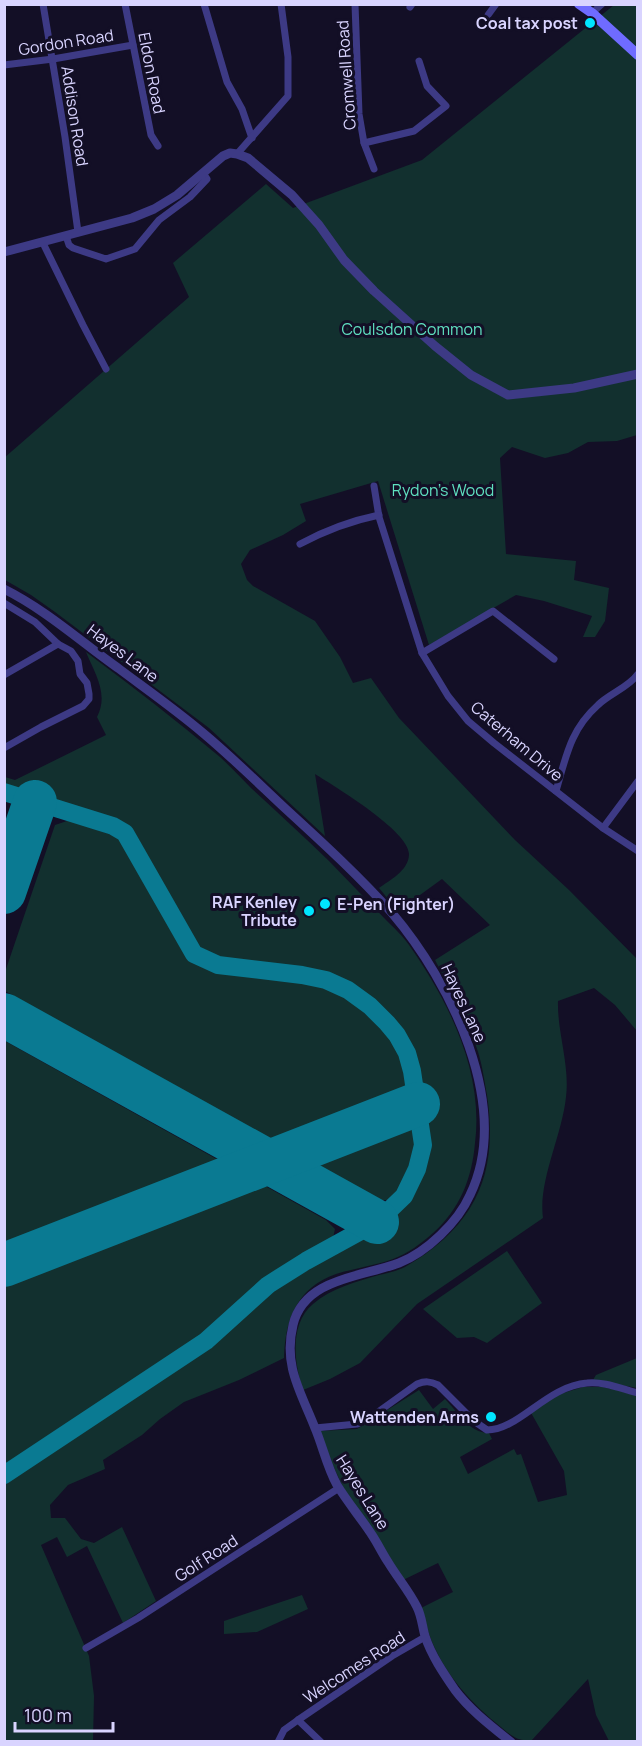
<svg xmlns="http://www.w3.org/2000/svg" width="642" height="1746" font-family="Manrope,sans-serif">
<rect width="100%" height="100%" fill="#130f26"/>
<!-- green -->
<g fill="#12302f">
<path d="M614,5H637V435L617,441L588,442L568,453L545,458L512,447L500,458L506,554L576,561L574,580L609,588L605,621L595,637H583L592,616L544,601L516,595L429,645L378,481L300,504L306,521L283,535L250,550L241,564L247,580L253,586L315,621L340,657L353,683L371,678L399,718L515,840L569,890L637,959V1031L615,1005L594,988L558,1001C557,1032 570,1065 566,1097C562,1136 538,1181 543,1218L417,1304L360,1363L330,1379L303,1390C294,1363 289,1324 313,1304C331,1288 356,1282 379,1275C388,1273 397,1271 405,1267C475,1226 499,1175 487,1095C484,1079 482,1062 476,1046C466,1016 449,988 435,960L490,925L442,879L398,911L379,888C390,880 408,871 409,855C411,832 334,786 315,774L325,836L209,728L55,612L31,595L5,580L4,458L189,297L173,263L266,184L293,208L422,160Z"/>
<path d="M86,652C132,686 177,721 220,757C231,767 241,778 251,788C277,812 303,836 329,861C348,881 367,900 386,920C394,928 403,936 409,945C449,1002 484,1072 475,1143C472,1178 460,1209 433,1233C422,1243 407,1254 393,1259C374,1266 355,1268 336,1274C297,1288 285,1319 284,1358L239,1380L184,1402L160,1419L142,1435L103,1460L105,1469L68,1485L50,1505L51,1518H65L81,1539L94,1543L122,1527L156,1601L123,1623L87,1546L67,1557L57,1537L41,1545L89,1656L94,1696L93,1741L5,1742V1482L208,1345L270,1289L371,1233L391,1217L407,1199L420,1172L427,1145L416,1069L411,1052L401,1033L390,1019L373,1003L351,987L326,976L302,970L220,961L196,949L128,831L115,822L5,788V777L15,780L106,735L97,717C109,694 95,674 86,652Z"/>
<path d="M70,820L120,838L188,957L218,972L318,983L343,993L362,1006L383,1025L398,1047L403,1063L409,1084L417,1144L408,1176L396,1197L389,1200H381L5,991V972L55,825Z"/>
<path d="M5,1041L326,1220L335,1229L332,1242L326,1247L264,1280L199,1339L5,1469Z"/>
<path d="M507,1251L542,1303L487,1343L474,1337L457,1338L423,1309Z"/>
<path d="M637,1358V1388L593,1380L596,1375Z"/>
<path d="M583,1387H602L637,1394V1741H609L596,1715L588,1679L531,1741C514,1741 509,1733 496,1723C467,1699 442,1670 429,1634C426,1625 425,1616 421,1608L453,1592L438,1563L403,1580L343,1487L329,1457L320,1431L357,1429L419,1390L433,1409L445,1399C458,1412 469,1433 489,1433L492,1439L460,1457L468,1474L514,1449L517,1455L521,1454L538,1502L567,1495L564,1471L530,1411L560,1394Z"/>
<path d="M302,1595L308,1609L257,1632L224,1634V1621Z"/>
</g>
<g fill="none" stroke-linecap="round" stroke-linejoin="round">
<!-- taxiway -->
<path stroke="#0a7a92" stroke-width="18" d="M4,792L113,826L125,833L194,954L218,965L302,975L326,980L348,990L370,1006L387,1023L397,1035L407,1053L412,1071L423,1145L417,1169L404,1196L377,1222L306,1261L268,1285L206,1341L4,1475"/>
<!-- runway -->
<g stroke="#0a7a92" stroke-width="44">
<path d="M4,892L35,802"/>
<path d="M4,1015L377,1222"/>
<path d="M4,1265L418,1104"/>
</g>
<!-- minor -->
<g stroke="#3d3a85" stroke-width="7">
<path d="M43,4L65,137L78,232"/>
<path d="M125,4L151,135L158,146"/>
<path d="M204,4L227,82L242,109L252,138"/>
<path d="M355,4L359,114L364,143L374,169"/>
<path d="M410,7L412,4"/>
<path d="M592,13L602,4"/>
<path d="M488,15L496,4"/>
<path d="M4,65L53,59L133,45"/>
<path d="M364,143L414,131L446,106L427,86L419,61"/>
<path d="M237,154L288,96V57L281,4"/>
<path d="M66,236L69,245L73,248L106,259L135,249L159,220L190,197L207,179L203,173"/>
<path d="M43,243L83,325L106,369"/>
<path d="M374,486L379,517L422,653L448,696L468,721L494,743L603,828L638,851"/>
<path d="M300,544C326,530 350,521 379,515"/>
<path d="M4,603L35,622L58,644L71,651L78,661L80,674L87,683L89,694V699L83,706L41,727L4,748"/>
<path d="M422,653L493,611L554,659"/>
<path d="M4,675L58,644"/>
<path d="M556,791C566,757 570,730 598,705C609,694 629,687 638,674"/>
<path d="M603,828L638,781"/>
<path d="M315,1428L357,1424L371,1417L417,1384C425,1381 430,1381 438,1385L474,1421L487,1430C519,1430 547,1386 587,1383C603,1381 622,1389 638,1393"/>
<path d="M86,1648L138,1618L339,1488"/>
<path d="M298,1720L321,1742"/>
<path d="M278,1742L284,1730L298,1720L392,1656L425,1637"/>
</g>
<!-- tertiary -->
<g stroke="#3d3a85" stroke-width="9">
<path d="M4,252L132,218L154,209L177,195L223,156L230,153L237,154L248,158L292,195L319,225L344,260L374,291L435,346L471,375L508,395L574,388L638,374"/>
<path d="M4,589C46,610 80,641 118,668C146,689 176,710 203,733C233,758 260,785 288,811C324,844 360,877 392,913C450,981 513,1106 470,1195C458,1222 427,1252 399,1263C362,1277 304,1278 293,1325C283,1366 301,1392 315,1428C323,1447 327,1467 337,1485C348,1503 361,1518 372,1535C378,1544 382,1553 388,1562C397,1577 409,1591 417,1607C422,1617 422,1626 425,1636C431,1655 444,1674 455,1690C470,1710 491,1726 511,1742"/>
</g>
<!-- secondary -->
<path stroke="#6f6bff" stroke-width="10" d="M579,4L592,13L638,55"/>
</g>
<!-- markers -->
<g fill="#00e5ff" stroke="#130f26" stroke-width="2">
<circle cx="590" cy="23" r="6"/>
<circle cx="325" cy="904" r="6"/>
<circle cx="309" cy="911" r="6"/>
<circle cx="491" cy="1417" r="6"/>
</g>
<g text-anchor="middle" stroke-width="6" stroke-linejoin="round" paint-order="stroke">
<!-- poi labels -->
<g font-size="16" font-weight="bold" fill="#d9d4ff" stroke="#130f26" text-anchor="end">
<text x="578" y="29">Coal tax post</text>
<text x="297" y="908">RAF Kenley<tspan x="297" dy="18">Tribute</tspan></text>
<text x="337" y="910" text-anchor="start">E-Pen (Fighter)</text>
<text x="479" y="1423">Wattenden Arms</text>
</g>
<!-- street labels -->
<g font-size="16" fill="#d9d4ff" stroke="#130f26">
<text transform="translate(66 42) rotate(-9)" y="6">Gordon Road</text>
<text transform="translate(152 73) rotate(79)" y="6">Eldon Road</text>
<text transform="translate(346 75) rotate(-94)" y="6">Cromwell Road</text>
<text transform="translate(75 116) rotate(81)" y="6">Addison Road</text>
<text transform="translate(123 653) rotate(37)" y="6">Hayes Lane</text>
<text transform="translate(517 741) rotate(40)" y="6">Caterham Drive</text>
<text transform="translate(464 1003) rotate(65)" y="6">Hayes Lane</text>
<text transform="translate(363 1492) rotate(58)" y="6">Hayes Lane</text>
<text transform="translate(206 1558) rotate(-33)" y="6">Golf Road</text>
<text transform="translate(354 1667) rotate(-33)" y="6">Welcomes Road</text>
</g>
<!-- park labels -->
<g font-size="16" fill="#5fe0c0" stroke="#130f26">
<text x="412" y="335">Coulsdon Common</text>
<text x="443" y="496">Rydon's Wood</text>
</g>
</g>
<!-- border -->
<rect width="642" height="1746" fill="none" stroke="#d9d4ff" stroke-width="12"/>
<!-- scale -->
<path d="M15 1722v9h98v-9" fill="none" stroke="#d9d4ff" stroke-width="3"/>
<text x="24" y="1722" font-size="18" fill="#d9d4ff" stroke="#130f26" stroke-width="4.5" paint-order="stroke">100 m</text>
</svg>
